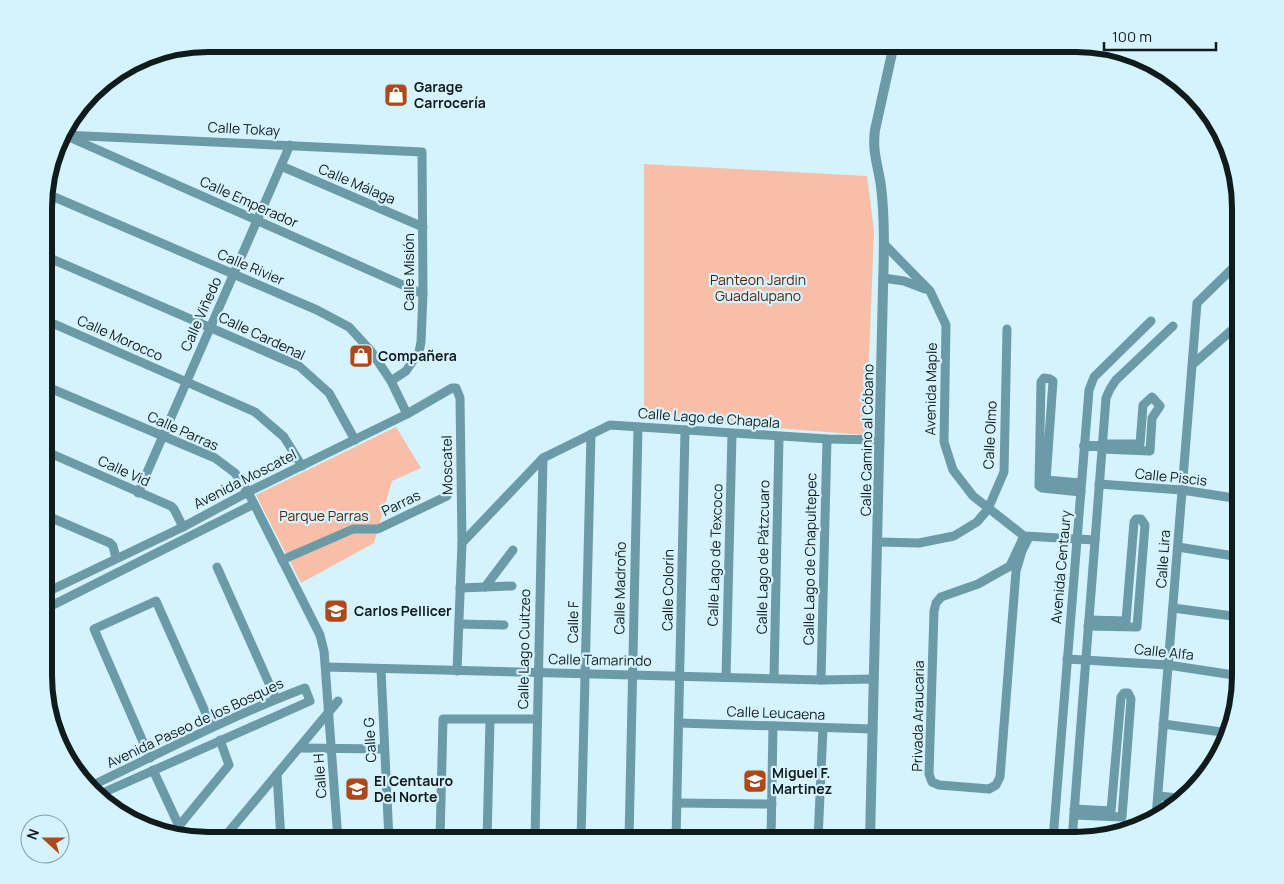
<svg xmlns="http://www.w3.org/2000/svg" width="1284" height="884" font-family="Manrope,sans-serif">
<rect width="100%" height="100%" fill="#d4f3fc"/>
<!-- green -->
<g fill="#f9bea7">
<path d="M644,164L867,176L874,231L866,435L644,418Z"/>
<path d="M396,427L421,468L392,481L374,543L301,583L256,495Z"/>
</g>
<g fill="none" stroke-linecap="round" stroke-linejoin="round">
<!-- minor -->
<g stroke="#6a9ba7" stroke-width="9">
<path d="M64,135L422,152L423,294L421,342L419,352L406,371L391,381"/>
<path d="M69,137L423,294"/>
<path d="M281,166L423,227"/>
<path d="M45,193L317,310L349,327L371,351L391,381L407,414"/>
<path d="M884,244L930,291L946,325L944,442L953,470L973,496L1024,536L1095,540"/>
<path d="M45,256L299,366L329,393L355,440"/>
<path d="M883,278L904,281L925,289"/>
<path d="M45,320L255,412L284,437L302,466"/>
<path d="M1193,364L1240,323"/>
<path d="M45,386L215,458L235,473L248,492L320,635L324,651L338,840"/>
<path d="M1102,449L1150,451L1152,418L1160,406L1152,397L1143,405L1140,444H1102"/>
<path d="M45,451L171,506L174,509L183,527"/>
<path d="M1099,484L1182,490L1240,499"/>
<path d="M1081,492L1042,488L1039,486L1041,382L1044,378L1050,379L1053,381L1046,480L1081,483"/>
<path d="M138,493L290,145"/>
<path d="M45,515L110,543L113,546L116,558"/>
<path d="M1024,536L1010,566L978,584L941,597L936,603L934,611L929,774L932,782L939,785L989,789L996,785L1000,777L1016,571L1022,551L1029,537"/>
<path d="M878,542L919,543L954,536L977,522L988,509L1004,472L1007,329"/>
<path d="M462,543L543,458L610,425L827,439L880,440"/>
<path d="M1178,547L1240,557"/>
<path d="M282,560L353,529H378L447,496"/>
<path d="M217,567L276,699"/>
<path d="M485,587L513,550"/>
<path d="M460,588L512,586"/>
<path d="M45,593L183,527L248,492L407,414L452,388H456L460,398L462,543L457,671"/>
<path d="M1173,608L1240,617"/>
<path d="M45,609L254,504"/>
<path d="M459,624L504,625"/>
<path d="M1088,626L1137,627L1145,525L1141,519H1136L1134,522L1126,621L1089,620"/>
<path d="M1067,659L1168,665L1240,676"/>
<path d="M326,667L821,680L874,679"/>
<path d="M381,669L389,840"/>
<path d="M726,677L732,434"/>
<path d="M774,678L779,437"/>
<path d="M821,680L827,439"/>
<path d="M51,713L75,769"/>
<path d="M679,723L873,729"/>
<path d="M1163,724L1229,733"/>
<path d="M299,748L384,749"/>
<path d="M150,758L94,629L156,601L212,727"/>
<path d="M153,770L179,826L229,765L220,740"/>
<path d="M277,774L281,840"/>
<path d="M91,786C162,752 231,716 305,688L310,701L98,795"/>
<path d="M1158,796L1179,798"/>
<path d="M677,803L772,804"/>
<path d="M1074,815L1122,817L1131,699L1128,693H1124L1121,697L1111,811L1074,809"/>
<path d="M1156,817L1197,303L1240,261"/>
<path d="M870,833L962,840"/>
<path d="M222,840L338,701"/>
<path d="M440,840L443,719H536"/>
<path d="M487,840L490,720"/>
<path d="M535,840L543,458"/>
<path d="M581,840L591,434"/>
<path d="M629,840L638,427"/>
<path d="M676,840L685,430"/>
<path d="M771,840L773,726"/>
<path d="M818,840L823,728"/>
<path d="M1053,840L1089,390L1094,377L1151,321"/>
<path d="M1072,840L1106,398L1110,389L1116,380L1173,326"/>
</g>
<!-- tertiary -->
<g stroke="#6a9ba7" stroke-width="10">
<path d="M98,87L134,64L160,53"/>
<path d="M1084,446H1102"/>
<path d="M870,840C876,656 880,472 883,288C884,254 885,220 881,186C878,165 872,152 875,130L894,44"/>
</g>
</g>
<!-- icons -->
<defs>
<g id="shop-square" transform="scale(1.25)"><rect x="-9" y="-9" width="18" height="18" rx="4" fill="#ad481a" stroke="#d4f3fc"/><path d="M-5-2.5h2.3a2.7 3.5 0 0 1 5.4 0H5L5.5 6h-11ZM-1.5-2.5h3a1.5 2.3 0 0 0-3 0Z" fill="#fff"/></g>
<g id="school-square" transform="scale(1.25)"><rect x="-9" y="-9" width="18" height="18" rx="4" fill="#ad481a" stroke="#d4f3fc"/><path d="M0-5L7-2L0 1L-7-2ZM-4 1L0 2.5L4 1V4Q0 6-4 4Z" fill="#fff"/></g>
</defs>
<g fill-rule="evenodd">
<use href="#shop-square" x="396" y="95"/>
<use href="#shop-square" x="361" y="356"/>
<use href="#school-square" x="336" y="611"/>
<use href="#school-square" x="755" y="781"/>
<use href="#school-square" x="357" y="789"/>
</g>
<g text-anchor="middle" stroke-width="4.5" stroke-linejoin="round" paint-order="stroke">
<!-- poi labels -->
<g font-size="14" font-weight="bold" fill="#101b1e" stroke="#d4f3fc" text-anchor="start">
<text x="414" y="92">Garage<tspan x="414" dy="16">Carrocería</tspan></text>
<text x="378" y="361">Compañera</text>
<text x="354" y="616">Carlos Pellicer</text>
<text x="772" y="778">Miguel F.<tspan x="772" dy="16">Martinez</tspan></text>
<text x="374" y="786">El Centauro<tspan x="374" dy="16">Del Norte</tspan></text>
</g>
<!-- street labels -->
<g font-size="14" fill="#101b1e" stroke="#d4f3fc">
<text transform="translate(244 129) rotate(3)" y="5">Calle Tokay</text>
<text transform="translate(357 184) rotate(23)" y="5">Calle Málaga</text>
<text transform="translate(249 202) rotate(24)" y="5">Calle Emperador</text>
<text transform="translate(251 267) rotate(23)" y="5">Calle Rivier</text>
<text transform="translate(409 272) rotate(-90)" y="5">Calle Misión</text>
<text transform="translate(201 314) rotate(-66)" y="5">Calle Viñedo</text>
<text transform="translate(262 336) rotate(25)" y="5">Calle Cardenal</text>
<text transform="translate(120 338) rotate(24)" y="5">Calle Morocco</text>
<text transform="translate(931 389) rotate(-89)" y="5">Avenida Maple</text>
<text transform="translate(709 418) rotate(4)" y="5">Calle Lago de Chapala</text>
<text transform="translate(183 431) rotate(24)" y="5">Calle Parras</text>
<text transform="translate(990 435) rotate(-87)" y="5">Calle Olmo</text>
<text transform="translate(867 440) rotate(-89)" y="5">Calle Camino al Cóbano</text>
<text transform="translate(447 465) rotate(-91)" y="5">Moscatel</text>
<text transform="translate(124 471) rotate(24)" y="5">Calle Vid</text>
<text transform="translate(1171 477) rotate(6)" y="5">Calle Piscis</text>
<text transform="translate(245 479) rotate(-27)" y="5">Avenida Moscatel</text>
<text transform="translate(401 503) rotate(-26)" y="5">Parras</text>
<text transform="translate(715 555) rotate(-88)" y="5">Calle Lago de Texcoco</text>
<text transform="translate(763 557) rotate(-89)" y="5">Calle Lago de Pátzcuaro</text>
<text transform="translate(810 559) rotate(-89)" y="5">Calle Lago de Chapultepec</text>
<text transform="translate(1163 559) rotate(-86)" y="5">Calle Lira</text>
<text transform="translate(1061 567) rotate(-85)" y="5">Avenida Centaury</text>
<text transform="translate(620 588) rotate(-89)" y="5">Calle Madroño</text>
<text transform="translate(668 590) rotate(-89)" y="5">Calle Colorín</text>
<text transform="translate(573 622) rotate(-89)" y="5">Calle F</text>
<text transform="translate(524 649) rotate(-89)" y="5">Calle Lago Cuitzeo</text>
<text transform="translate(1164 652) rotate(6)" y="5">Calle Alfa</text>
<text transform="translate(600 660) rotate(1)" y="5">Calle Tamarindo</text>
<text transform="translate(776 713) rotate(2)" y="5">Calle Leucaena</text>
<text transform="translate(918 716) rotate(-89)" y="5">Privada Araucaria</text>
<text transform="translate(195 723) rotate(-25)" y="5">Avenida Paseo de los Bosques</text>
<text transform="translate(370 740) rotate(-93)" y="5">Calle G</text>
<text transform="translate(320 776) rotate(-94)" y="5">Calle H</text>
</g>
<!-- park labels -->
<g font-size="14" fill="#571f04" stroke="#d4f3fc">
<text x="758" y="285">Panteon Jardin<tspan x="758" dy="16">Guadalupano</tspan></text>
<text x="324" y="521">Parque Parras</text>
</g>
</g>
<!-- crop -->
<path d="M0 0H1284V884H0ZM208 52H1076A156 156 0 0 1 1232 208V676A156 156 0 0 1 1076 832H208A156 156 0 0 1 52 676V208A156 156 0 0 1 208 52Z" fill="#d4f3fc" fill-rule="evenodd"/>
<path fill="none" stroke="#101b1e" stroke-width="6" d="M208 52H1076A156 156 0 0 1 1232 208V676A156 156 0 0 1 1076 832H208A156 156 0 0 1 52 676V208A156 156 0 0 1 208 52Z"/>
<!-- north arrow -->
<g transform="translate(45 839) rotate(291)"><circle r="24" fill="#d4f3fc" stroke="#869da3"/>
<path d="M0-4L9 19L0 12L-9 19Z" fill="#ad481a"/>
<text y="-8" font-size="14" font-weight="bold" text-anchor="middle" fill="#101b1e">N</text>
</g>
<!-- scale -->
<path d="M1104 42v8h112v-8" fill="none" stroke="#101b1e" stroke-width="2.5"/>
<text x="1112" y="42" font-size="15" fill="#101b1e" stroke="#d4f3fc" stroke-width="4" paint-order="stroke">100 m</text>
</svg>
